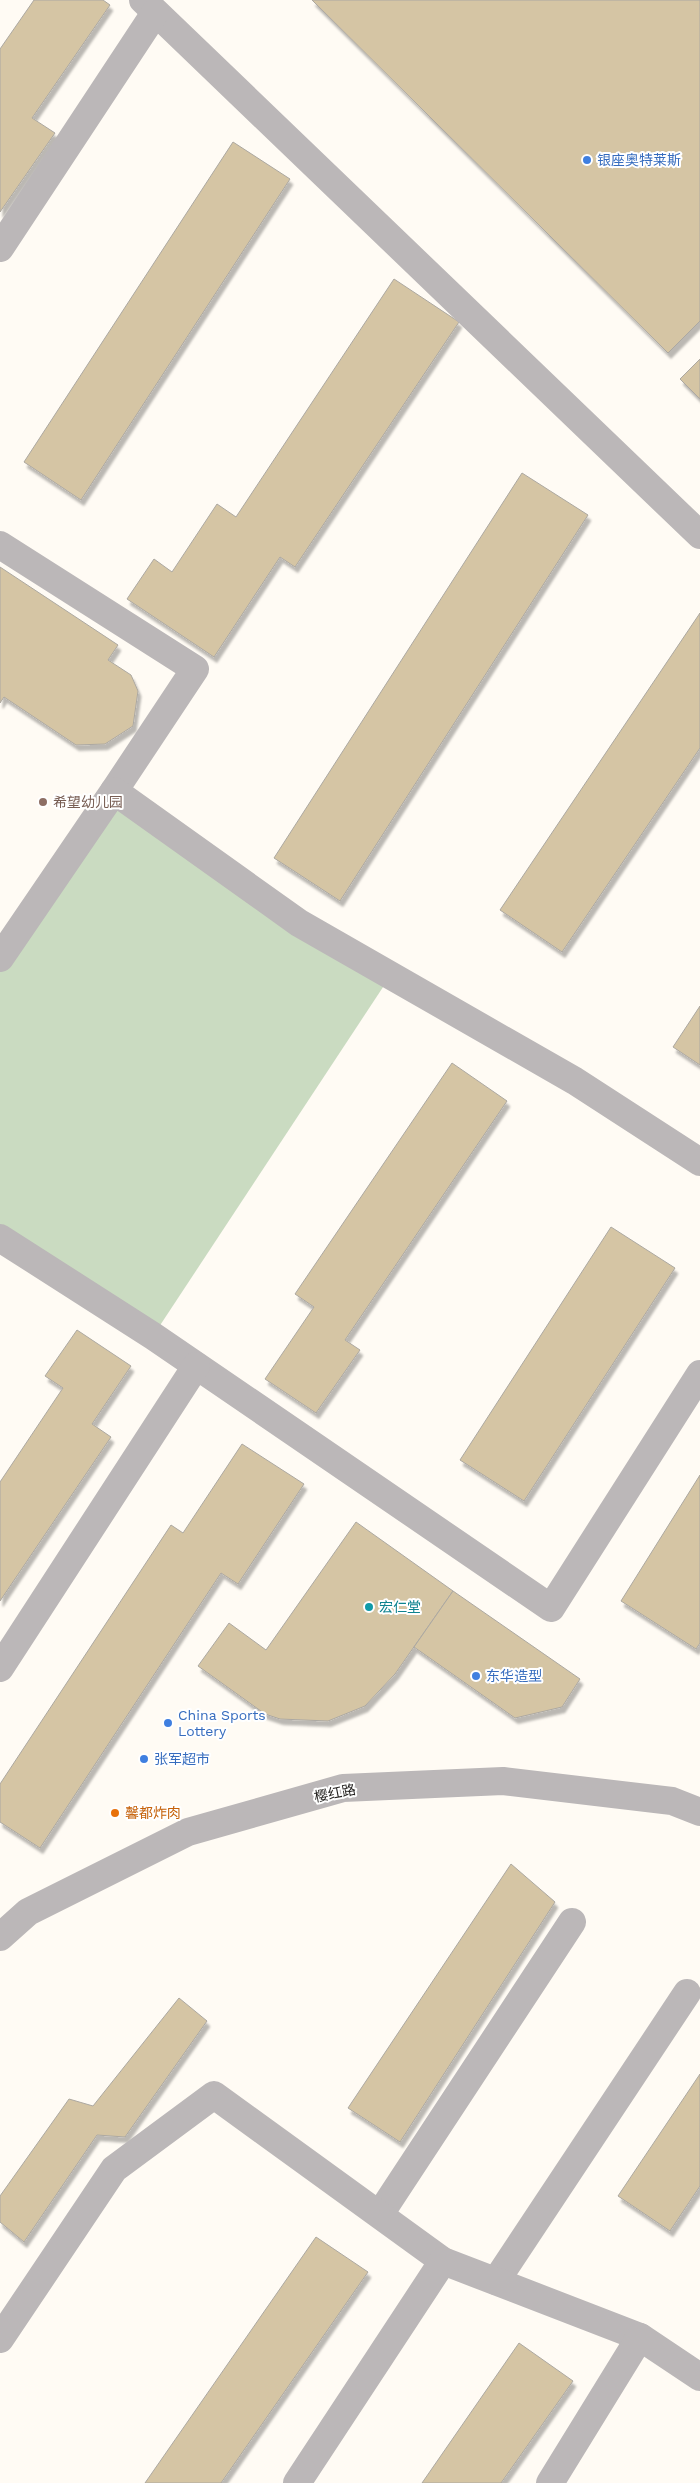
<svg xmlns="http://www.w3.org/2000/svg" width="700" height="2483" font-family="'Work Sans','Noto Sans SC',sans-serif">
<defs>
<filter id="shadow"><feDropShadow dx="3" dy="5.5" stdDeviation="1" flood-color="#0004"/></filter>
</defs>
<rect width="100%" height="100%" fill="#fffbf4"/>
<!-- green -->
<path fill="#cadbc1" d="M114,791L391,975L153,1336L0,1238V958Z"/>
<!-- building -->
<g fill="#d5c5a4" stroke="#aca8a1" filter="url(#shadow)">
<path d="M34,0H103L110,5L32,118L55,133L0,212V49Z"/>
<path d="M312,0H700V321L668,353Z"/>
<path d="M233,142L290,179L81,500L24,462Z"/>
<path d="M394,279L459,322L295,567L280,557L214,657L127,599L154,559L172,572L217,504L236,517Z"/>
<path d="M700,359V399L680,379Z"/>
<path d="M522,473L588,515L340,901L274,858Z"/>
<path d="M0,567L118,645L108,660L131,675L138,691L133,726L105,744L76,745L4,697L0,703Z"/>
<path d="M700,613V748L562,952L500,910Z"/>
<path d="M700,1006V1065L673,1047Z"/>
<path d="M452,1063L507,1101L345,1340L360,1350L316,1413L265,1379L314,1307L295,1294Z"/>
<path d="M611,1227L675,1268L524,1501L460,1460Z"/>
<path d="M77,1330L131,1366L92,1424L111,1437L0,1601V1482L63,1388L45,1376Z"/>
<path d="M242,1444L304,1484L238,1584L221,1573L40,1848L0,1822V1784L171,1525L183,1533Z"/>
<path d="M700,1475V1643L696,1649L621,1601Z"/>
<path d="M356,1522L453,1591L395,1674L365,1706L328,1721L280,1719L265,1714L198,1666L229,1623L266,1650Z"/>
<path d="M453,1591L580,1679L562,1707L515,1718L414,1647Z"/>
<path d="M511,1864L555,1902L400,2142L348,2108Z"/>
<path d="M179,1998L207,2021L125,2137L97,2135L24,2242L0,2222V2196L69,2099L93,2106Z"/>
<path d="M700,2074V2186L670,2231L618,2196Z"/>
<path d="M316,2237L368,2272L221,2483H145Z"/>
<path d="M519,2343L573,2381L501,2483H422Z"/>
</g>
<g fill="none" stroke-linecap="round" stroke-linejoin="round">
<!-- minor -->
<g stroke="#bbb7b8" stroke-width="28">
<path d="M143,0L700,535"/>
<path d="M0,248L155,13"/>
<path d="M0,545L195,669L114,791"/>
<path d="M0,958L114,791L299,923L575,1081L700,1162"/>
<path d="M0,1238L153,1336L551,1608L700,1374"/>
<path d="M0,1668L196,1366"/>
<path d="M0,1937L28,1912L188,1832L343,1788L503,1781L672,1801L700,1812"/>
<path d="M380,2214L572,1922"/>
<path d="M496,2281L687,1993"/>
<path d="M0,2339L114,2169L214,2095L443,2261L640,2337"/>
<path d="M297,2483L443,2261"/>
<path d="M550,2483L640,2337L700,2377"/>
</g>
</g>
<!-- markers -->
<g fill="#3f7fe0" stroke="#fff" stroke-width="2">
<circle cx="587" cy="160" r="5"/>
<circle cx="476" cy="1676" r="5"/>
<circle cx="168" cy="1723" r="5"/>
<circle cx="144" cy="1759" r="5"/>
</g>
<circle fill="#8d6e63" stroke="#fff" stroke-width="2" cx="43" cy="802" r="5"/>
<circle fill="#0f9aa8" stroke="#fff" stroke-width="2" cx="369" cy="1607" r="5"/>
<circle fill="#e8710a" stroke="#fff" stroke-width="2" cx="115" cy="1813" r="5"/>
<g text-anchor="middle" stroke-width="4" stroke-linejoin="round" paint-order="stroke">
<!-- shop labels -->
<g font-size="14" fill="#366cbe" stroke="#fff" text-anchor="start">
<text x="597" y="165">银座奥特莱斯</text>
<text x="486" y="1681">东华造型</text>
<text x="178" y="1720">China Sports<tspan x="178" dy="16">Lottery</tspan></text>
<text x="154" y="1764">张军超市</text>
</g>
<!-- education labels -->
<g font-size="14" fill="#785e54" stroke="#fff" text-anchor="start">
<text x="53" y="807">希望幼儿园</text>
</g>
<!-- culture labels -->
<g font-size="14" fill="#0d838f" stroke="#fff" text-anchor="start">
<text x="379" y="1612">宏仁堂</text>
</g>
<!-- street labels -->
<g font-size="14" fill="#201e1c" stroke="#fff">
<text transform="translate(335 1793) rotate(-11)" y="5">樱红路</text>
</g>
<!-- food labels -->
<g font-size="14" fill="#c56008" stroke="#fff" text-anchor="start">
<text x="125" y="1818">馨都炸肉</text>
</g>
</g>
</svg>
